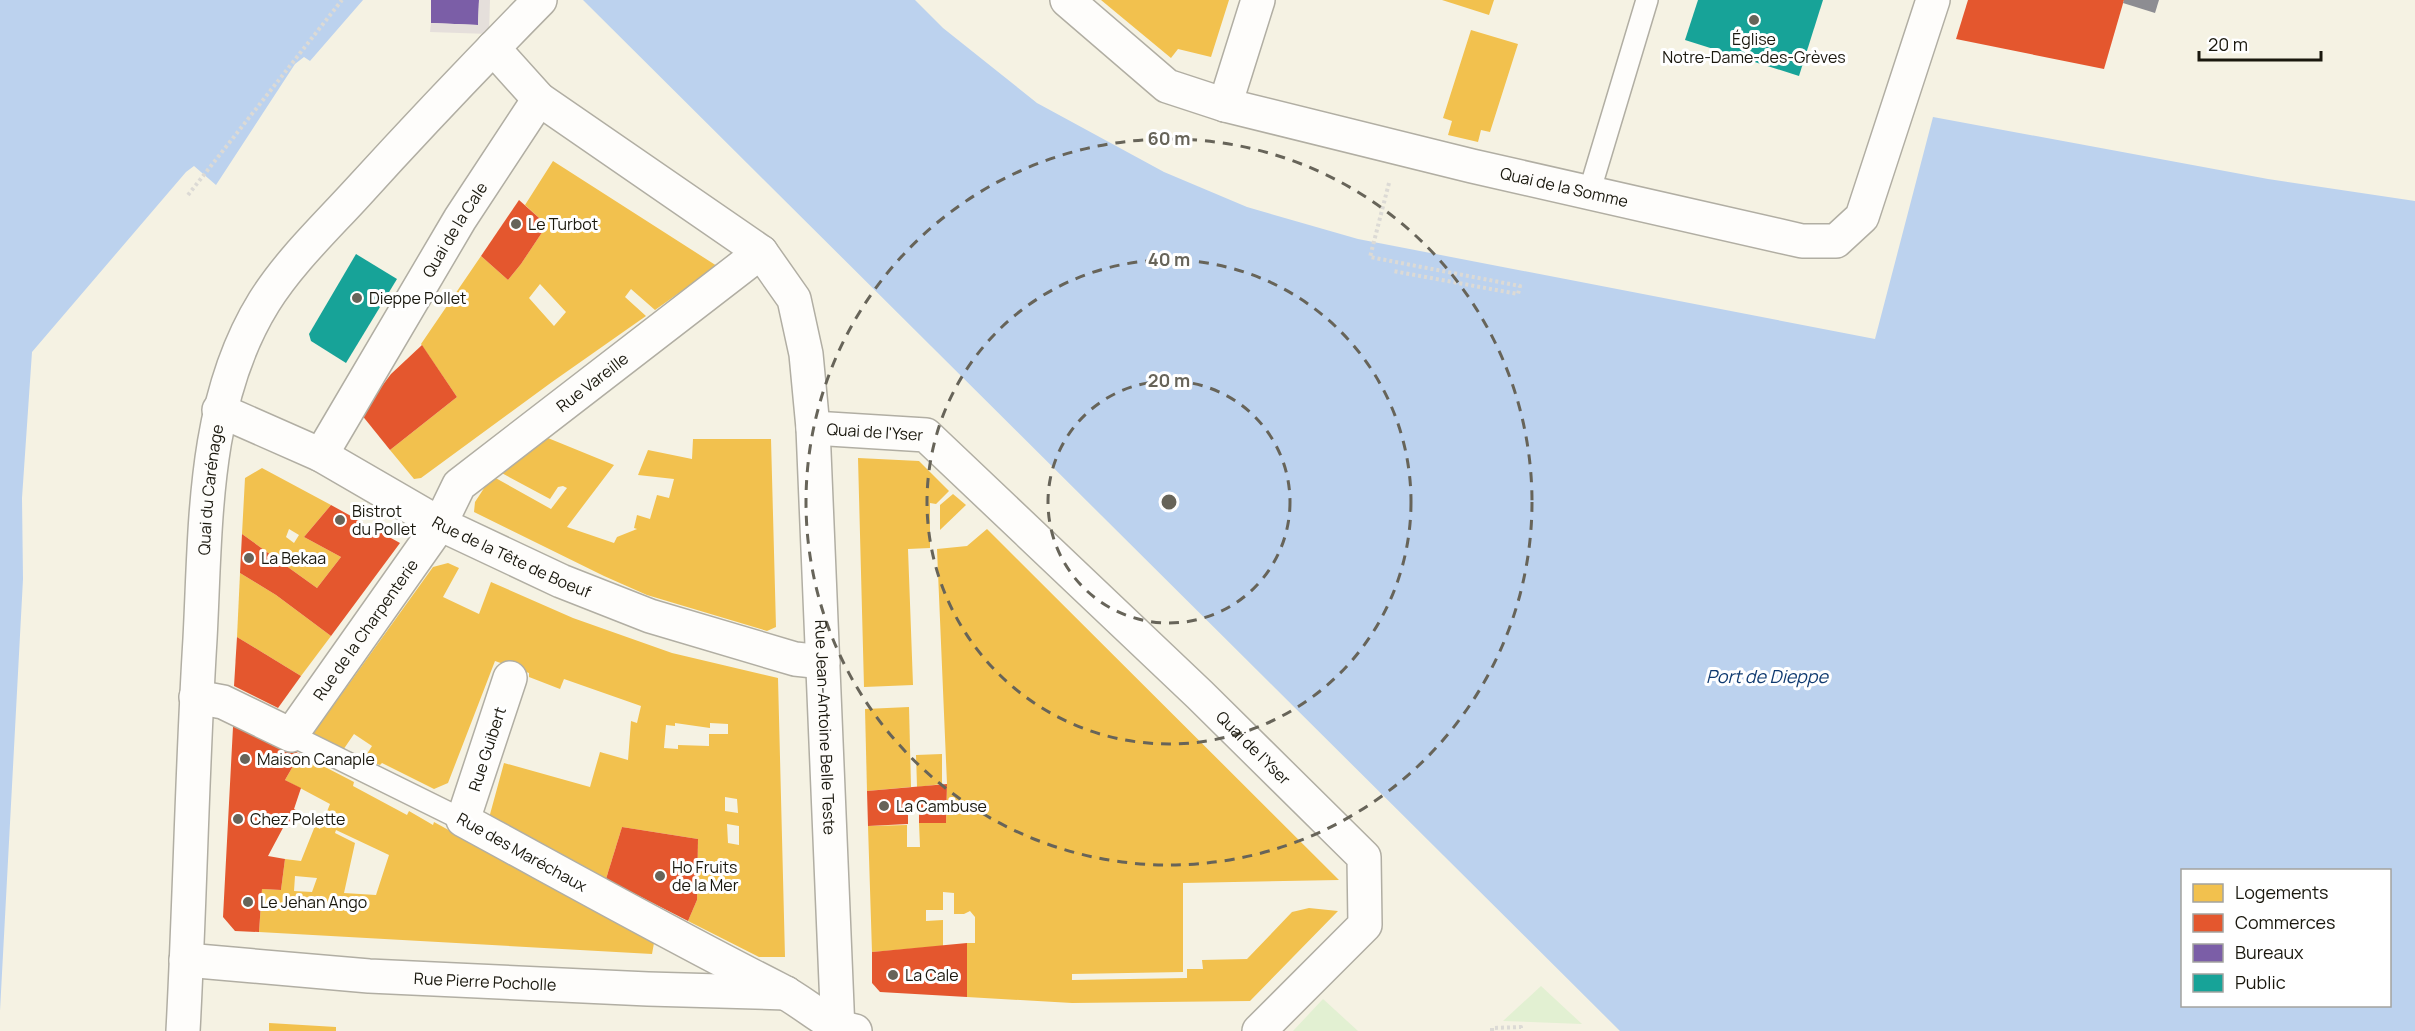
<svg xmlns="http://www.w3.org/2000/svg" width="2415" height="1031" font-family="Manrope,sans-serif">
<rect width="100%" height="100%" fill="#f5f2e3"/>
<!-- green -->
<g fill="#e2f0d2">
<path d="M1541,986L1582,1024L1503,1021Z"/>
<path d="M1323,999L1358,1031H1293Z"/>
</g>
<!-- water -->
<g fill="#bcd2ee" fill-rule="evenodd">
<path d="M0,0H363L310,61L304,57L295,64L216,185L194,166L186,172L32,352L22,498L23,579L0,1011Z"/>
<path d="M583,0H915L943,28L1037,103L1164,172L1247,207L1358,239L1875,339L1933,117L2268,179L2415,201V1031H1620ZM2182,870H2390V1006H2182Z"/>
</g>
<!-- homes -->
<g fill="#f2c14e" fill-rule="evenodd">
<path d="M1101,0H1229L1211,57L1178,49L1171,58Z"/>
<path d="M1442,0H1494L1489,15Z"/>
<path d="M1471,30L1518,44L1490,132L1481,130L1478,142L1448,135L1452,121L1443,118Z"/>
<path d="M553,161L717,266L655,310L631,289L625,297L646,316L552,382L421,478L414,479L390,450L457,397L421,344L481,256L508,280L521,264L547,225L525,205ZM540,284L566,312L554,326L529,298Z"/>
<path d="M543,436L614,465L567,527L614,543L617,537L637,529L634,528L637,515L650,519L657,495L669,498L674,479L638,475L648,450L692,459L693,439H771L776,627L767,631L647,595L604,576L474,512L475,502L492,476L551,509L567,488L563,486L558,487L550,499L498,471Z"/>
<path d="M858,458L919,461L949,491L936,504L930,503V548L908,549L913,685L864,687Z"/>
<path d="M262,468L331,505L304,537L341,557L317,588L242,534L245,478ZM289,529L299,535L294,543L286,537Z"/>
<path d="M953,494L966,505L940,530V505Z"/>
<path d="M987,529L1339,880L1183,883V972L1072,974V980L1187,978V969H1203L1202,960L1247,959L1292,912L1309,908L1338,911L1250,1001L1072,1003L967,997V943H975V917L970,911L964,914H954V893L943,892V910H926V921L943,920V946L872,952L868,826L907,825V847H920L919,823H946L947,784L937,549L967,546Z"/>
<path d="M448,563L459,568L443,597L479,614L491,582L573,618L672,653L778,678L785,957H759L688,921L697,900L698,839L622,827L606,879L489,818L504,763L590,787L600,752L628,760L631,721L637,723L641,706L564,679L560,689L529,677V673L495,661L448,783L434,789L382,763L380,765L363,760L372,746L354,734L341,753L310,738L433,567ZM675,723L710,728V723L728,724V734H709V746L678,745V749L664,748L666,725L675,726ZM725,797L737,799L738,813L725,811ZM727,824L739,826V845L728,843Z"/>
<path d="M240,573L276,595L331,636L301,676L237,637Z"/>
<path d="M909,707L911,787L867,791L865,709Z"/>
<path d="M300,754L354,782L353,786L407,815L409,811L433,825L434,822L654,943L652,954L259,932L262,889L281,890L285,859L301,861L315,826L320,829L330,804L285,780ZM336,830L389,855L376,895L344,893L355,843L335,833ZM295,876L317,878L312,892L294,891Z"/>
<path d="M942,754V784L917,787L916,755Z"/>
<path d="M269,1023L336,1027V1031H269Z"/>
</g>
<!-- shops -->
<g fill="#e4572e">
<path d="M1968,0H2124L2104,69L1956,39Z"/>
<path d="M519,200L547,225L521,264L508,280L481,256Z"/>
<path d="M422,345L457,397L390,450L361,414L391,374Z"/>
<path d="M331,505L400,543L331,636L276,595L240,573L242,534L317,588L341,557L304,537Z"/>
<path d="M237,637L301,676L278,708L234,686Z"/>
<path d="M238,723L300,754L285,780L301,788L294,809L299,812L289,828L284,826L268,856L285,859L281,890L262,889L259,932L235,931L223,917L233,727Z"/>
<path d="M947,784L946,823H919V804H908V824L868,826L867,791Z"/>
<path d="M622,827L698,839L697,900L688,921L606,879Z"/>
<path d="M967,943V997L880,992L872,983V952Z"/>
</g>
<!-- offices -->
<path fill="#7b5ea7" d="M431,0H479L478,25L431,23Z"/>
<!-- public -->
<g fill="#17a398">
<path d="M1698,0H1823L1799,76L1685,40Z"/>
<path d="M356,254L397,279L346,363L311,341L309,334Z"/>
</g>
<!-- industry -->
<path fill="#8d8d92" d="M2124,0H2159L2155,13L2123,3Z"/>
<!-- building -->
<path fill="#e5dfdb" d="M479,0H490L489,34L430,32L431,23L478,25Z"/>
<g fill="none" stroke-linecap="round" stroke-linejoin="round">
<!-- lane casing -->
<g stroke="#b1aea3" stroke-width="24">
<g id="lane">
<path d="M1589,193L1647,0"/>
<path d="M291,735L463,820"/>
</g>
</g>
<!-- street casing -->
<g stroke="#b1aea3" stroke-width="36">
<g id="street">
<path id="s1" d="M1067,0L1167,86L1225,105L1472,166L1802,241H1836L1862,217L1933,0"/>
<path id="s2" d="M493,48L539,99L761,252L794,299L806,354L813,428L838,1031"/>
<path d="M1225,105L1258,0"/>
<path id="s3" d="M219,410L321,455L440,524L561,581L650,616L795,659L823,662"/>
<path id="s4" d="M813,428L926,435L1200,695L1364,857L1365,925L1259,1031"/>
<path id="s5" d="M321,455L460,219L539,99"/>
<path d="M510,678L463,820C568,877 673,936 780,990C806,1003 826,1026 855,1031"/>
<path id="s6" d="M196,697L223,702L291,735L440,524L459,485L761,252"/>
<path id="s7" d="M186,960L369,976L648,989L786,993"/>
</g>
</g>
<!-- secondary casing -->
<g stroke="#b1aea3" stroke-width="36">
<g id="secondary">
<path id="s8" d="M183,1031C190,900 192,769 200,639C206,526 202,402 264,302C289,262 325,228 357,193C417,127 478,63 540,0"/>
</g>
</g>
<!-- path -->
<g stroke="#dcdad5" stroke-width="4" stroke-dasharray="3 3" stroke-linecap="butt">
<path d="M1389,183L1370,257L1520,286L1518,294L1393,271"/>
<path d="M188,195L342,0"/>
<path d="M1492,1031V1028L1521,1027V1031"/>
</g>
<!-- lane -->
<use href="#lane" stroke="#fefdfb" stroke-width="21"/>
<!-- street -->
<use href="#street" stroke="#fefdfb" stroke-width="33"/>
<!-- secondary -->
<use href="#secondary" stroke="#fefdfb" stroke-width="33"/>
</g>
<!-- distance rings -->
<g fill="none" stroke="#676459" stroke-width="3" stroke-dasharray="10 8">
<circle cx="1169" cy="502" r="121"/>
<circle cx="1169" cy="502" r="242"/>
<circle cx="1169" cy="502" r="363"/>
</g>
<!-- markers -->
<g fill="#676459" stroke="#fff" stroke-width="2">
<circle cx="1754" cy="20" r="6"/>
<circle cx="516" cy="224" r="6"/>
<circle cx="357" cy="298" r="6"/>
<circle cx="340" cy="520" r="6"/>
<circle cx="249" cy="558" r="6"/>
<circle cx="245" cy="759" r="6"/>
<circle cx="884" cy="806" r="6"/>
<circle cx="238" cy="819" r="6"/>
<circle cx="660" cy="876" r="6"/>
<circle cx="248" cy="902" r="6"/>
<circle cx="893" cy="975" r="6"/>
</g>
<g text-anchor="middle" stroke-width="6" stroke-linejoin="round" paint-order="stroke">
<!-- poi labels -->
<g font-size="16" fill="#1a180e" stroke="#fff" text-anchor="start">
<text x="1754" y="45" text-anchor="middle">Église<tspan x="1754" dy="18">Notre-Dame-des-Grèves</tspan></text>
<text x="528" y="230">Le Turbot</text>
<text x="369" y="304">Dieppe Pollet</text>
<text x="352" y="517">Bistrot<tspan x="352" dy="18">du Pollet</tspan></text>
<text x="261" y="564">La Bekaa</text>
<text x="257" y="765">Maison Canaple</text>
<text x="896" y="812">La Cambuse</text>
<text x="250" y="825">Chez Polette</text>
<text x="672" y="873">Ho Fruits<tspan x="672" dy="18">de la Mer</tspan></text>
<text x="260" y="908">Le Jehan Ango</text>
<text x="905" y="981">La Cale</text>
</g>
<!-- street labels -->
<g font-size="16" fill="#1a180e" stroke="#fff">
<text dy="6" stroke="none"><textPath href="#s1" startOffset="542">Quai de la Somme</textPath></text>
<text dy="6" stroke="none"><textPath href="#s5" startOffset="262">Quai de la Cale</textPath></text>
<text dy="6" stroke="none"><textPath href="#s6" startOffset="573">Rue Vareille</textPath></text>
<text dy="6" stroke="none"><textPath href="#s4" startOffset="62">Quai de l'Yser</textPath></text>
<text dy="6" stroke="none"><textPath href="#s8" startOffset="542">Quai du Carénage</textPath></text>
<text dy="6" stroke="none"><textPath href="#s3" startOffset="328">Rue de la Tête de Boeuf</textPath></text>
<text dy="6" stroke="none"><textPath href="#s6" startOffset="232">Rue de la Charpenterie</textPath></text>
<text dy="6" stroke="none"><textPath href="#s2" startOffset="826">Rue Jean-Antoine Belle Teste</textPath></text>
<text dy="6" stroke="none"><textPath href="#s4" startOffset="566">Quai de l'Yser</textPath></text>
<text transform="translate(487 749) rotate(-72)" y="6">Rue Guibert</text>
<text transform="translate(522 852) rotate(29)" y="6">Rue des Maréchaux</text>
<text dy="6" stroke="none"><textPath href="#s7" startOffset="300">Rue Pierre Pocholle</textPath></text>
</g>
<!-- water labels -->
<g font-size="18" font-style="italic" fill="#0f3a70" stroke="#fff">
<text x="1767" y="683">Port de Dieppe</text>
</g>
</g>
<circle cx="1169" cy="502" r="9" fill="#676459" stroke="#fff" stroke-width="3"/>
<g font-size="18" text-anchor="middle" font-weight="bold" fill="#676459" stroke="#fff" stroke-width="6" stroke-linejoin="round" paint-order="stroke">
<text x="1169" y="145">60 m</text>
<text x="1169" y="266">40 m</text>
<text x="1169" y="387">20 m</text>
</g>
<!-- legend -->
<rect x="2181" y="869" width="210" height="138" fill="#ffffff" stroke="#a3a39f" stroke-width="1.5"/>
<rect x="2193" y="884" width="30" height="18" fill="#f2c14e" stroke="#a3a39f" stroke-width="1.5"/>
<text x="2235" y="899" font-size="18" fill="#1a180e">Logements</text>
<rect x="2193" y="914" width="30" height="18" fill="#e4572e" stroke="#a3a39f" stroke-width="1.5"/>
<text x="2235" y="929" font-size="18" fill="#1a180e">Commerces</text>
<rect x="2193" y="944" width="30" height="18" fill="#7b5ea7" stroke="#a3a39f" stroke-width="1.5"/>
<text x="2235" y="959" font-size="18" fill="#1a180e">Bureaux</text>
<rect x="2193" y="974" width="30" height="18" fill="#17a398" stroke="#a3a39f" stroke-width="1.5"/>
<text x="2235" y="989" font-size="18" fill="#1a180e">Public</text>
<!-- scale -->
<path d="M2199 51v9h122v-9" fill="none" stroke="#1a180e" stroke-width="3"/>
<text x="2208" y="51" font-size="18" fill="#1a180e" stroke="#ffffff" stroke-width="4.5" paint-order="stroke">20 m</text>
</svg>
